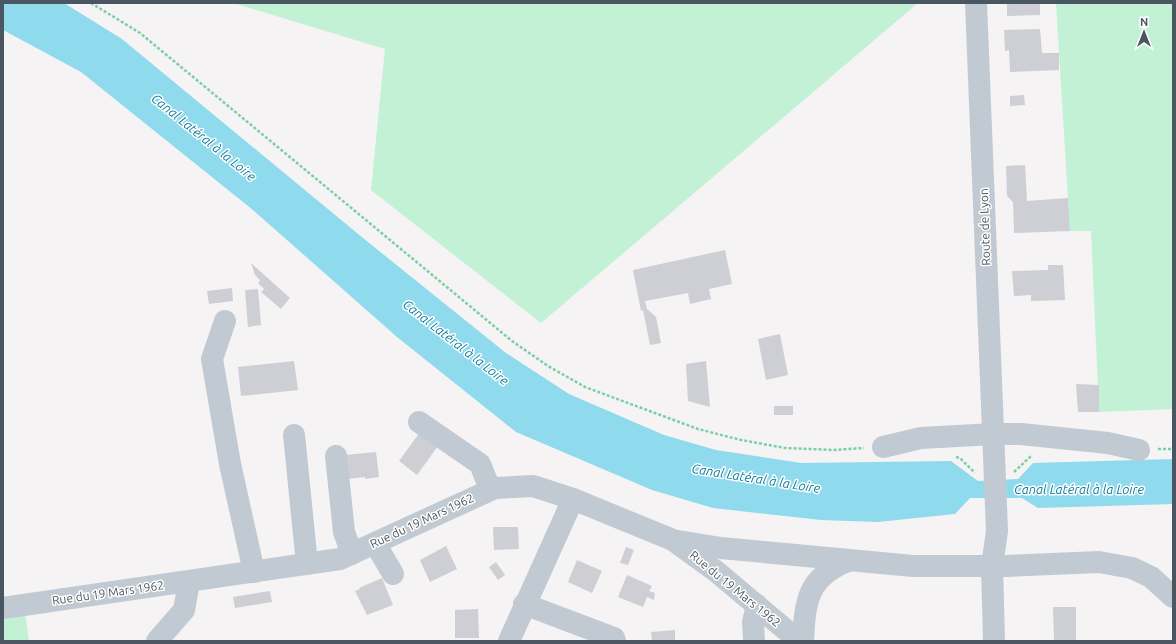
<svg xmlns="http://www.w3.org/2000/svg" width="1176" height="644" font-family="Ubuntu,sans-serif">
<rect width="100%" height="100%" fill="#f5f3f3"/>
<!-- green -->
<g fill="#c3f1d5">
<path d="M233,3H918L541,323L371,190L385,49Z"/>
<path d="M1056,3H1173V409L1099,412L1091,231H1070Z"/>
<path d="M24,605L29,641H3V607Z"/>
</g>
<!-- water -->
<path fill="#90daee" d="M3,3H64L122,39L363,238L506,353L569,394L664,435L716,450L801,463L951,461L978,481L1018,479L1033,463L1173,459V504L1038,508L1022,498H970L955,514L878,522L821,520L713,508L652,490L516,432L397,337L253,210L81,72L3,30Z"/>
<!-- building -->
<g fill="#cdcfd5">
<path d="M1007,3H1040V15L1007,16Z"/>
<path d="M1040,29L1042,53H1059V70L1010,72L1009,50L1005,51L1004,30Z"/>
<path d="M1024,95L1025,105L1010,106V96Z"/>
<path d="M1025,165L1027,201L1068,198L1070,231L1014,233L1013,202L1007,196L1006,166Z"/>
<path d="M725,250L732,284L709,289L711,299L690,304L688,293L645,301L647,309L656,317L661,343L650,345L643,310L641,311L633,270Z"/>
<path d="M251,263L290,298L281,309L261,292L264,289L258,283L260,280L255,275Z"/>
<path d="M1048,265H1063L1065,300L1031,301V295L1014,296L1012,271L1048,270Z"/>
<path d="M232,288L233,301L209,304L207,291Z"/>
<path d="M258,289L261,325L248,327L245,290Z"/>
<path d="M780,334L788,375L766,380L758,339Z"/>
<path d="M294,361L298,390L241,396L238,367Z"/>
<path d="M706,361L710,407L688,401L686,364Z"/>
<path d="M1076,384L1099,385V412H1078Z"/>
<rect x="774" y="406" width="19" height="9"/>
<path d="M420,432L438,446L417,475L399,461Z"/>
<path d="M376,452L379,477L365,479V477L347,479L345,455Z"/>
<path d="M493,527H518L519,549L494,550Z"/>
<path d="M446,546L457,569L430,582L420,560Z"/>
<path d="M626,547L634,550L628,565L620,563Z"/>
<path d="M577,560L602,571L592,593L568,582Z"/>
<path d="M496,562L505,575L498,580L489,567Z"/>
<path d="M627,575L652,586L649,591L655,593L654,600L647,597L643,607L618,597Z"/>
<path d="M382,578L393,605L367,615L355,591L360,589L359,588Z"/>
<path d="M270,591L272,602L235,608L233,597Z"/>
<path d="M1053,607H1076V641H1054Z"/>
<path d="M478,609L479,638H455V610Z"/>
<path d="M675,630V641H652L651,632Z"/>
</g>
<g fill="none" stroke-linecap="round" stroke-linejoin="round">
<!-- path -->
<g stroke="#7ad0a6" stroke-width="2.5" stroke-dasharray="3 2" stroke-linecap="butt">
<path d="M91,3L140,33L512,341L548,366L585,387L698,429L741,440L785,448L834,450L864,448"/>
<path d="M1158,449H1173"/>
<path d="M956,457L960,458L975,473"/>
<path d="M1014,472L1030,457L1033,456"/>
</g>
<!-- minor -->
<g stroke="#c1cad2" stroke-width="22">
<path d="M976,3L997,531L992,566L994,641"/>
<path d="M225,321L212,359L230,464L254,572"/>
<path d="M419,422L480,464L490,489"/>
<path d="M294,435L307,564"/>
<path d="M883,447L921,438L994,434H1021L1108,443L1139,450"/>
<path d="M336,456L344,532L352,554"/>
<path d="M678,541L721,548L913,566H1006L1099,562L1132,568L1151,577L1173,597"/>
<path d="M375,543L393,574"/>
<path d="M524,604L614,638L615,641"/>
<path d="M3,608L340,559L495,488L533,486L573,499L673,540L717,572L799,641"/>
<path d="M157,641L184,610L189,582"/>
<path d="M509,641L573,499"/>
<path d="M754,641L753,622L757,605"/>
<path d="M803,641C805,602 807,577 848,561"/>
</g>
</g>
<g text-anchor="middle" stroke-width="3" stroke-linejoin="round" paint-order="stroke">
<!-- street labels -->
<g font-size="12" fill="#4a5661" stroke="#fff">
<text transform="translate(985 227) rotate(-92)" y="4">Route de Lyon</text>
<text transform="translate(422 521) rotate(-25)" y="4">Rue du 19 Mars 1962</text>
<text transform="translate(735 589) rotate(39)" y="4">Rue du 19 Mars 1962</text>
<text transform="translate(108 593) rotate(-8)" y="4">Rue du 19 Mars 1962</text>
</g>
<!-- water labels -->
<g font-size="13" font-style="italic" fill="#0c7c9b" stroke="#fff">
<text transform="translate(204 137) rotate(39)" y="5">Canal Latéral à la Loire</text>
<text transform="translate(456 342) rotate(38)" y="5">Canal Latéral à la Loire</text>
<text transform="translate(756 478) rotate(9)" y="5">Canal Latéral à la Loire</text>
<text x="1079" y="494">Canal Latéral à la Loire</text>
</g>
</g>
<!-- border -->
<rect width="1176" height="644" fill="none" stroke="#4a5661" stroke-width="8"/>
<!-- north arrow -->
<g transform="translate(1144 32)" stroke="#ffffff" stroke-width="3" paint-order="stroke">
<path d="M0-3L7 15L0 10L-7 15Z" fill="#4a5661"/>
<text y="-6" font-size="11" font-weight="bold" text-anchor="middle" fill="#4a5661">N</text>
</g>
</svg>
